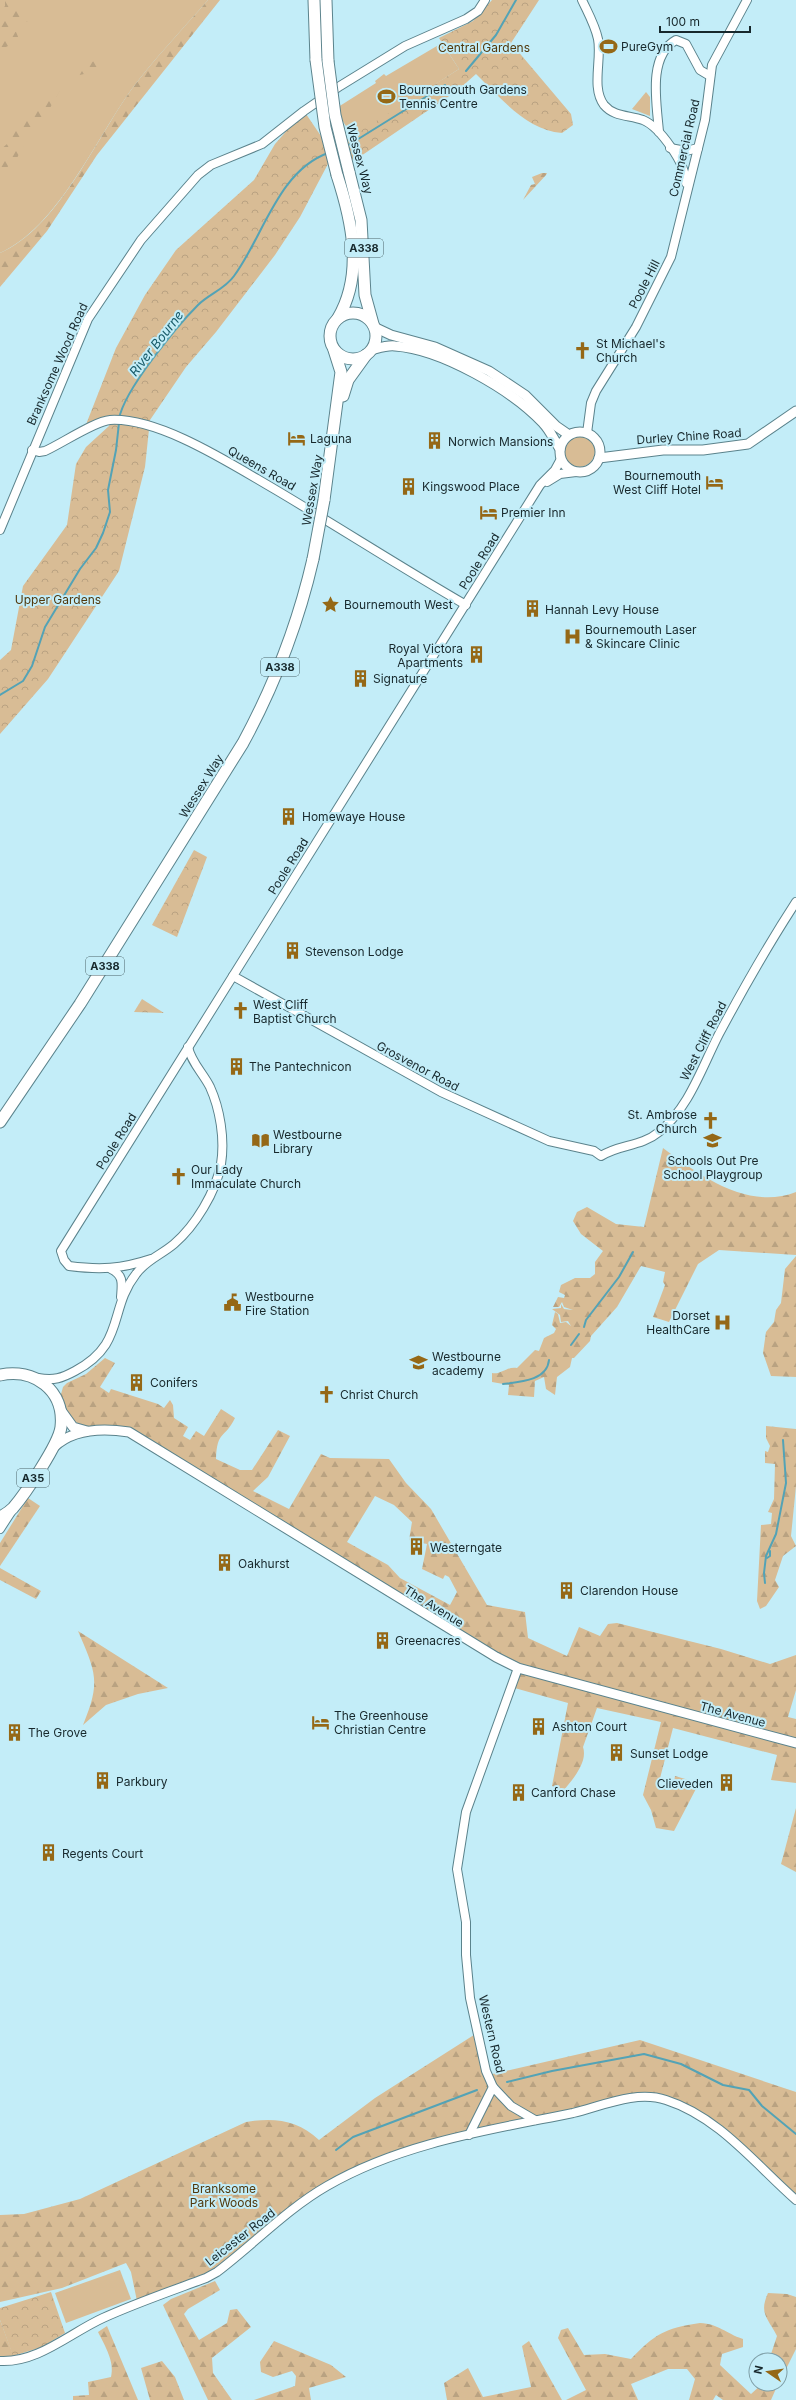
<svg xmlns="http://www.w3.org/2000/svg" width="796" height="2400" viewBox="0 0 796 2400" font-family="Inter,sans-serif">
	<defs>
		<pattern id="forest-firs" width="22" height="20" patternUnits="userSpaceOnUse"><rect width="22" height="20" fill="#d8bc95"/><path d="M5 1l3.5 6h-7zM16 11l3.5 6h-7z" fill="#b9a281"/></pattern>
		<pattern id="park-crowns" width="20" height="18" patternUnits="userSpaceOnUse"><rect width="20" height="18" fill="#d8bc95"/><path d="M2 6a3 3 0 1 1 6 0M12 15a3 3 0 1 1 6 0" fill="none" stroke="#b9a281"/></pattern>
	</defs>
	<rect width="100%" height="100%" fill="#c3edf8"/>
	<g fill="#d8bc95">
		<path d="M 0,0 L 208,0 C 182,30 154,59 131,90 C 96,139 57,228 0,253 Z"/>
		<path d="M 442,43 L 459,69 L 353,137 L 335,109 L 376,83 L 375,81 L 384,74 L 386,76 Z"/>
		<path d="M 646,92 L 650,97 L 650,116 L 632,109 Z"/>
		<circle cx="579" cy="451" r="16"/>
		<path d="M 120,2270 L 131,2299 L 66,2323 L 55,2293 Z"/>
	</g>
	<g fill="url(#forest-firs)" fill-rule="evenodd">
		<path d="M 5,0 L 14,0 L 32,16 L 27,22 L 22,18 L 17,19 L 16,25 L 5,30 L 16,32 L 19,39 L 14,46 L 8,46 L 0,50 L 0,12 L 5,6 Z"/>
		<path d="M 208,0 L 220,0 L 97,155 L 47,231 L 0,287 L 0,253 C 57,229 96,139 131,90 C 154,59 182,30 208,0 Z"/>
		<path d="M 101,59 L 94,80 L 84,74 L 75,76 L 60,90 L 40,126 L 27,139 L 17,158 L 0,174 L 0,150 L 7,144 L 7,129 L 19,126 L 30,113 L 42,108 L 70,72 L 79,65 L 75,60 L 88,63 Z"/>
		<path d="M 542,173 L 547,173 L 546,175 L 523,200 L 531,185 L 535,184 L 532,177 Z"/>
		<path d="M 663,1148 C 699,1175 748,1211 796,1192 L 796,1255 L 719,1250 L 698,1264 L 669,1322 L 653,1317 L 665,1285 L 663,1282 L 665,1272 L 641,1266 L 617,1307 L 591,1336 L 590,1341 L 574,1358 L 572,1358 L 570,1367 L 557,1377 L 555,1395 L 546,1389 L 544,1377 L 535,1381 L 534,1397 L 508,1395 L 509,1385 L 492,1382 L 492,1373 C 501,1375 507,1366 517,1368 L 535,1350 L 539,1351 L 544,1338 L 554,1333 L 556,1329 L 552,1325 L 555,1312 L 558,1314 L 560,1323 L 566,1322 L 571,1326 L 568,1321 L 561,1322 L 560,1315 L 552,1309 L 561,1308 L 561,1304 L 564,1309 L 573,1310 L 564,1307 L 562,1302 L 559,1307 L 553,1307 L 558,1297 L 564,1298 L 565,1295 L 559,1292 L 561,1285 L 575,1278 L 590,1278 L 595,1274 L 595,1262 L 603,1251 L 581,1234 L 573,1221 L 577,1212 L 587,1207 L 616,1224 L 644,1227 Z"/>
		<path d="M 796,1256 L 796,1377 L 771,1376 L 763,1353 L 766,1332 L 774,1322 L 776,1310 L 781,1303 L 785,1269 Z"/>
		<path d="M 105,1358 L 115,1363 L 100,1387 L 109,1393 L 111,1389 L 158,1404 L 164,1408 L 170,1400 L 173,1405 L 174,1418 L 188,1427 L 183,1436 L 190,1440 L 196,1431 L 204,1436 L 221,1409 L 235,1418 C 225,1439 217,1430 216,1459 L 240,1470 L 252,1470 L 278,1430 L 290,1436 L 268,1477 L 253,1491 L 289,1509 L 321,1454 L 330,1458 L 389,1459 L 406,1483 L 431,1509 L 487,1605 L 525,1612 L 528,1638 L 567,1656 L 579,1627 L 600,1636 L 608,1624 L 617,1623 L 721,1649 L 770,1664 L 796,1655 L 796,1690 L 788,1717 L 796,1719 L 796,1783 L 771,1780 L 777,1755 L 673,1728 L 658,1786 L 673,1789 L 675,1776 L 699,1783 L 674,1831 L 656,1828 L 651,1810 L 643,1795 L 661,1722 L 597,1708 L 583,1747 C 588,1762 573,1779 564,1790 L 552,1786 L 568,1703 L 511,1687 L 517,1668 L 130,1432 C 111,1431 84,1433 70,1417 C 65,1412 63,1404 60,1398 L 63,1387 L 67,1383 L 86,1374 ZM 375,1496 L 394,1505 L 412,1522 L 409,1540 L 427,1544 L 422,1569 L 443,1579 L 445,1575 L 449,1577 L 457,1592 L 450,1605 L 400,1578 L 388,1565 L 347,1542 Z"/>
		<path d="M 766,1426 L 796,1429 L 796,1486 L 791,1536 L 796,1546 L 783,1556 L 775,1580 L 779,1587 L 766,1606 L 760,1609 L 757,1601 L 761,1525 L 771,1524 L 772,1513 L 768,1512 L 774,1499 L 775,1464 L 765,1463 L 765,1451 L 768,1452 L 770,1446 L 766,1438 Z"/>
		<path d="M 28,1498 L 40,1506 L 0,1566 L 0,1543 Z"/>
		<path d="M 0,1568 L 41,1591 L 36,1599 L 0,1580 Z"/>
		<path d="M 78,1631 L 168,1688 L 138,1694 L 106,1705 L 83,1725 C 101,1682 96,1673 78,1631 Z"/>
		<path d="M 796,1808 L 796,1872 L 781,1864 Z"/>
		<path d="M 477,2033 L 488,2075 L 640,2040 L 796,2092 L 796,2200 L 716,2126 L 653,2096 L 422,2147 L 326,2187 L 217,2272 L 137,2301 L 131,2272 L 126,2263 L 62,2288 L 0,2302 L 0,2215 L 24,2214 L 80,2199 L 246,2122 C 274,2117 298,2120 319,2140 L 375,2098 Z"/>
		<path d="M 215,2281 L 220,2290 L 188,2309 L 184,2314 L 199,2340 L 227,2323 L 230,2310 L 237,2309 L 251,2327 L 212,2358 L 213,2373 L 232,2400 L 208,2400 L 163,2305 L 171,2299 Z"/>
		<path d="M 768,2293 L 787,2294 L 796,2297 L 796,2349 L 780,2381 L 780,2360 L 769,2360 L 777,2336 C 767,2317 759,2313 768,2293 Z"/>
		<path d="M 0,2320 L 15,2360 L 0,2361 Z"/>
		<path d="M 700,2323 C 719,2324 725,2333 743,2339 L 743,2347 L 722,2354 L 720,2365 L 751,2394 L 762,2384 L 778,2384 L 771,2400 L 723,2400 L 716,2395 L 713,2400 L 689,2400 L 695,2379 L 687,2369 L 668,2369 L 631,2384 L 638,2400 L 566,2400 L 586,2390 L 558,2338 L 561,2330 L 568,2328 L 584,2355 L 605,2354 L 631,2359 C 655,2334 665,2328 700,2323 Z"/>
		<path d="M 107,2326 L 138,2400 L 73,2400 L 73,2396 L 89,2395 L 88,2382 L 111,2377 C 115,2362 105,2346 98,2332 Z"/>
		<path d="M 274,2341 L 331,2365 L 346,2377 L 309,2388 L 311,2400 L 254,2400 L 295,2386 L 296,2376 L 292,2371 L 273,2377 L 261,2372 L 260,2362 Z"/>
		<path d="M 529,2341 L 562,2400 L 447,2400 L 444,2383 L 468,2368 L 483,2397 L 531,2387 L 522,2346 Z"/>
		<path d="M 162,2361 L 175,2377 L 184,2400 L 150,2400 L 141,2368 Z"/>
	</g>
	<g fill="url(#park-crowns)">
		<path d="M 492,0 L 539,0 L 511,43 L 571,114 L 573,125 L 562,133 C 526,130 501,98 476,74 L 458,90 L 358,158 L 350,160 L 346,140 L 459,69 L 439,38 L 473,21 Z"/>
		<path d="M 304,111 L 323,139 L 329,162 L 300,217 L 275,255 L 216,332 L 186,367 L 150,420 L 145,467 L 119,571 L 48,679 L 0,734 L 0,660 L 11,650 L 23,586 L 67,525 L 76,464 L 86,447 L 109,426 L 111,420 L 103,417 L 85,427 L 116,348 L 145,295 L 176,250 L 254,180 L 275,144 Z"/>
		<path d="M 194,850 L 207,857 L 177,937 L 152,925 Z"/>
		<path d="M 142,999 L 164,1013 L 134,1012 Z"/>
		<path d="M 51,2292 L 65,2333 L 42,2347 L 13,2356 L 0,2320 L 0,2308 Z"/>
	</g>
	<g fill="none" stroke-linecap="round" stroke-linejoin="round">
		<g stroke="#53a3b6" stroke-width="2">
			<path d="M 466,71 L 496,35 L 516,0"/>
			<path d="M 347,146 L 445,85"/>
			<path d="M 119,419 C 124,390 177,326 198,305 C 209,294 225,289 234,276 C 263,237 278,171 328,153"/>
			<path d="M 0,695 L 23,681 L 32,666 L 45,627 L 80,569 L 96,548 L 103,533 L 110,512 L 108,490 L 116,450 L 119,423"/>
			<path d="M 584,1327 L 586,1320 L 619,1277 L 633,1252"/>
			<path d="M 571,1345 L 579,1334"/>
			<path d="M 503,1384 C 519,1382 547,1381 549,1360"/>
			<path d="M 767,1558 L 770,1556 L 770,1551"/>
			<path d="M 765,1583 L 764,1573 L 766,1556 L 776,1534 L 786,1483 L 783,1440"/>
			<path d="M 507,2082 L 552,2071 L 644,2054 L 681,2064 L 723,2085 L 749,2090 L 762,2106 L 796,2134"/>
			<path d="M 336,2150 L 353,2137 L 477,2090"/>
		</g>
		<defs>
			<g id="tertiary">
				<path d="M 582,0 C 588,13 595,25 598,39 C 602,59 591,88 604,105 C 614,117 629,115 643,120 C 660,127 686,164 686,183"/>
				<path d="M 659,132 C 657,105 647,56 676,40 L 686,44 L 700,70 L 710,76"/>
				<path d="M 670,148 L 686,151 L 698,148"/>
				<path d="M 587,433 L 591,403 L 596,391 L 636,327 L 671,257 L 705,120 L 712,65 L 747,0"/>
				<path d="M 32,450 L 39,452 L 45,451 C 61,444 95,421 110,420 C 160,417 234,466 276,490 C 340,528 402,568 466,605"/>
				<path d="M 547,482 L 560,474 L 576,472"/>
				<path d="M 0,530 L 88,319 L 141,240 L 198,175 L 211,165 L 262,144 L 304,111 L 340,86 L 405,46 L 466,19 L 478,11 L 485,0"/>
				<path d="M 233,976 L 441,1092 L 549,1141 L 594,1151 L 601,1156 C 619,1144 641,1147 659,1132 C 689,1108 702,1067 719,1034 C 743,989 768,945 796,902"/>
				<path d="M 151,1259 C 121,1269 100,1270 69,1266 L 64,1260 L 61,1251 L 540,485 L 555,470 L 561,459"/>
				<path d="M 111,1269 C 124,1275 122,1284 121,1297"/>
				<path d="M 38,1378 C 54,1381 62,1378 75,1371 C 126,1344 108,1310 136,1274 C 146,1260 161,1255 174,1244 C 195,1226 216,1192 221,1164 C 225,1139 220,1109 210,1087 C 203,1073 191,1062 188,1047"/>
				<path d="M 0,1529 L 11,1512"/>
				<path d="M 518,1668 L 466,1812 L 457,1869 L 466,1922 L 466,1955 L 470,1998 L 486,2071 L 493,2087 L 511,2106 L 535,2120"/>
				<path d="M 469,2135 L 493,2087"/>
				<path d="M 0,2361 C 38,2363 70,2333 103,2318 C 136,2303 171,2291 206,2278 L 217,2272 C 254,2244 287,2209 327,2186 C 401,2143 489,2130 573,2113 C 602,2106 636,2090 666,2100 C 719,2117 755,2164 796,2200"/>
			</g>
			<g id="secondary">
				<path d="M 374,327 L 391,335 L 435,347 L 489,371 L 525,395 L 556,426 L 569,435"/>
				<path d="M 371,350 C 379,348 387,345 395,346 C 441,349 512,390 543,423 C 550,430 554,440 560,449"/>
				<circle cx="580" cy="452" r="20"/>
				<path d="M 599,458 L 663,450 L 703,450 L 748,444 L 796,411"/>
				<path d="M 60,1409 L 73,1427 L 87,1431"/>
				<path d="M 54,1447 C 74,1428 103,1428 129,1432 L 496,1657 L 518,1668 L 796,1743"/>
			</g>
			<g id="trunk">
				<path d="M 314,0 L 316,60"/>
				<path d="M 326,0 L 328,61"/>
				<path d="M 349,172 L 361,220 L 365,295 L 373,324"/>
				<path d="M 337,175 C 352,221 364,274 338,318"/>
				<circle cx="353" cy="336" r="23"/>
				<path d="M 343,396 L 348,380 L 366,355"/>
				<path d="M 324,500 L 341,372 L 334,350"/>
				<path d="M 0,1122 L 80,1004 L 243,743 C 275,684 298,624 313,559"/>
				<path d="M 0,1375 C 34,1368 65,1390 61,1427 C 59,1444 25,1494 13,1508 C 9,1512 4,1515 0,1517"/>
			</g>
		</defs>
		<use href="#tertiary" stroke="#5b838c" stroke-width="10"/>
		<use href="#secondary" stroke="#5b838c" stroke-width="11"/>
		<use href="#trunk" stroke="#5b838c" stroke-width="13"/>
		<use href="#tertiary" stroke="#fff" stroke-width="8"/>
		<use href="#secondary" stroke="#fff" stroke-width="9"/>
		<use href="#trunk" stroke="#fff" stroke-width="11"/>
		<defs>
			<g id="trunk-bridge">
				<path d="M 316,60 L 325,127 L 337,175"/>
				<path d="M 328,61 L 335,115 L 349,172"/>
				<path d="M 313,559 L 324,500"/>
			</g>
		</defs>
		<use href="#trunk-bridge" stroke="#5b838c" stroke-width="13" stroke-linecap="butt"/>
		<use href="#trunk-bridge" stroke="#fff" stroke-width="11"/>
	</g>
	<defs>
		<symbol id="stadium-bare" viewBox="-9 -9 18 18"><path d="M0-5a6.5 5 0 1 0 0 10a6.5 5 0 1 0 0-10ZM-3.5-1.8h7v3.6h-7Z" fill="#956816" stroke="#c3edf8" stroke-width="2.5" paint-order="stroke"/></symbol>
		<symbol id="church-bare" viewBox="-9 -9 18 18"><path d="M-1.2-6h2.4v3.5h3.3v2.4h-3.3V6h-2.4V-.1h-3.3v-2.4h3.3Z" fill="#956816" stroke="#c3edf8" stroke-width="2.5" paint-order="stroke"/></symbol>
		<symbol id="hotel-bare" viewBox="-9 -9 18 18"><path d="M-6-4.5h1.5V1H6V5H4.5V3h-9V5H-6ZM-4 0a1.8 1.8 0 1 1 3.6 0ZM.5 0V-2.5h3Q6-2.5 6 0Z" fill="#956816" stroke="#c3edf8" stroke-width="2.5" paint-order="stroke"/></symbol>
		<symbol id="building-bare" viewBox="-9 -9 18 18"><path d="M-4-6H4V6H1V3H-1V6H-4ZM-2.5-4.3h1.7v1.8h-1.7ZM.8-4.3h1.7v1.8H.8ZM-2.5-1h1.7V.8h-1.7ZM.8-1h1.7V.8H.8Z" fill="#956816" stroke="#c3edf8" stroke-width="2.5" paint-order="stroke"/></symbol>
		<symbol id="sight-bare" viewBox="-9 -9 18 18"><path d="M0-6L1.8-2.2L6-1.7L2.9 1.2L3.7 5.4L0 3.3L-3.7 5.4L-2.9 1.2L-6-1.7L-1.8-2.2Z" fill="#956816" stroke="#c3edf8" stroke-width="2.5" paint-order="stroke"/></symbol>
		<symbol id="hospital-bare" viewBox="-9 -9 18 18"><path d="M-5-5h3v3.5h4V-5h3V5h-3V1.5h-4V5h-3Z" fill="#956816" stroke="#c3edf8" stroke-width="2.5" paint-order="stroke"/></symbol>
		<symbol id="library-bare" viewBox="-9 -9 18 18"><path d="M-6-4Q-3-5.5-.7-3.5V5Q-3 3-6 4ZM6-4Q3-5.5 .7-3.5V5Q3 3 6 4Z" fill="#956816" stroke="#c3edf8" stroke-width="2.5" paint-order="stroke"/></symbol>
		<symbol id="school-bare" viewBox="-9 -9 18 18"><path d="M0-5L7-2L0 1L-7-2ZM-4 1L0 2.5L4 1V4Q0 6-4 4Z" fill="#956816" stroke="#c3edf8" stroke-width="2.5" paint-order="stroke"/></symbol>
		<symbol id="civic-bare" viewBox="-9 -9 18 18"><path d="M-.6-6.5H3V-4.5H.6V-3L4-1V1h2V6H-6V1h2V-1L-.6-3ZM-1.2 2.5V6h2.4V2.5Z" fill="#956816" stroke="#c3edf8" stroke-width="2.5" paint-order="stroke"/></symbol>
	</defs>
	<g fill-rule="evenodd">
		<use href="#stadium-bare" x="596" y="34" width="25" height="25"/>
		<use href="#stadium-bare" x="374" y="84" width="25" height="25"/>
		<use href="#church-bare" x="570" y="338" width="25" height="25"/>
		<use href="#hotel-bare" x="284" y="426" width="25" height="25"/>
		<use href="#building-bare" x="422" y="428" width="25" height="25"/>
		<use href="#hotel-bare" x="702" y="470" width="25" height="25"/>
		<use href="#building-bare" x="396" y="474" width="25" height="25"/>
		<use href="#hotel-bare" x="476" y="500" width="25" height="25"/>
		<use href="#sight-bare" x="318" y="592" width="25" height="25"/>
		<use href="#building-bare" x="520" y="596" width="25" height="25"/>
		<use href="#hospital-bare" x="560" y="624" width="25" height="25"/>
		<use href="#building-bare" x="464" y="642" width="25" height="25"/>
		<use href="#building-bare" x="348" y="666" width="25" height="25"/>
		<use href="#building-bare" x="276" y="804" width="25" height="25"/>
		<use href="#building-bare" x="280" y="938" width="25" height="25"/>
		<use href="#church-bare" x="228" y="998" width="25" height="25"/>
		<use href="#building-bare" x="224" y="1054" width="25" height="25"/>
		<use href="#church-bare" x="698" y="1108" width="25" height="25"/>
		<use href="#library-bare" x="248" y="1128" width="25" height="25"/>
		<use href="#school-bare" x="700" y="1128" width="25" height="25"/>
		<use href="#church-bare" x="166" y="1164" width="25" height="25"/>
		<use href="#civic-bare" x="220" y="1290" width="25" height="25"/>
		<use href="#hospital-bare" x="710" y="1310" width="25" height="25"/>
		<use href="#school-bare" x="406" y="1350" width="25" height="25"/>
		<use href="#building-bare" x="124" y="1370" width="25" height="25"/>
		<use href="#church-bare" x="314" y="1382" width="25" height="25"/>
		<use href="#building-bare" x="404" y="1534" width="25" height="25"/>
		<use href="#building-bare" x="212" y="1550" width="25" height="25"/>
		<use href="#building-bare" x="554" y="1578" width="25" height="25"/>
		<use href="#building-bare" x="370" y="1628" width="25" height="25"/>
		<use href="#hotel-bare" x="308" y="1710" width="25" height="25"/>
		<use href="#building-bare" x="526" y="1714" width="25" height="25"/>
		<use href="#building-bare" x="2" y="1720" width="25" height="25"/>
		<use href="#building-bare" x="604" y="1740" width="25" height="25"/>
		<use href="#building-bare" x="90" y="1768" width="25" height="25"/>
		<use href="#building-bare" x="714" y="1770" width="25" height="25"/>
		<use href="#building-bare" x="506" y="1780" width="25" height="25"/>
		<use href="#building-bare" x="36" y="1840" width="25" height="25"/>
	</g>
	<g text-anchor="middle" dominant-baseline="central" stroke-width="4" stroke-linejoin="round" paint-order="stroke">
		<g fill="#c3edf8" stroke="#4b6369" stroke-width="1">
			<rect x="345" y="239" width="38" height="18" rx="3"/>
			<rect x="261" y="658" width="38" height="18" rx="3"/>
			<rect x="86" y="957" width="38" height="18" rx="3"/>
			<rect x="17" y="1469" width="32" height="18" rx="3"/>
		</g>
		<g font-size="11" font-weight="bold" fill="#17282c">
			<text x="364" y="248">A338</text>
			<text x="280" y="667">A338</text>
			<text x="105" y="966">A338</text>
			<text x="33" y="1478">A35</text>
		</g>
		<g font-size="12" fill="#17282c" stroke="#c3edf8" text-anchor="start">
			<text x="621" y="46">PureGym</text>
			<text x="399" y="89">Bournemouth Gardens<tspan x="399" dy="14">Tennis Centre</tspan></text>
			<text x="596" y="343">St Michael's<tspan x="596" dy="14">Church</tspan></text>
			<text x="310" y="438">Laguna</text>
			<text x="448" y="441">Norwich Mansions</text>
			<text x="701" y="475" text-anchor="end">Bournemouth<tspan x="701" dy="14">West Cliff Hotel</tspan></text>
			<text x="422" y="486">Kingswood Place</text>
			<text x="501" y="512">Premier Inn</text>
			<text x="344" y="604">Bournemouth West</text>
			<text x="545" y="609">Hannah Levy House</text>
			<text x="585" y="629">Bournemouth Laser<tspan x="585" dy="14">&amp; Skincare Clinic</tspan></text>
			<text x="463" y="648" text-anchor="end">Royal Victora<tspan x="463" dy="14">Apartments</tspan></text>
			<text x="373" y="678">Signature</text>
			<text x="302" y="816">Homewaye House</text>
			<text x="305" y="951">Stevenson Lodge</text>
			<text x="253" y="1004">West Cliff<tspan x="253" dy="14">Baptist Church</tspan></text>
			<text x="249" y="1066">The Pantechnicon</text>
			<text x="697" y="1114" text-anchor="end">St. Ambrose<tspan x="697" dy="14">Church</tspan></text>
			<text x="273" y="1134">Westbourne<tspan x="273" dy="14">Library</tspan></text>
			<text x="713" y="1160" text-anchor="middle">Schools Out Pre<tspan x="713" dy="14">School Playgroup</tspan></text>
			<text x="191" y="1169">Our Lady<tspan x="191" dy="14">Immaculate Church</tspan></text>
			<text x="245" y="1296">Westbourne<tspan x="245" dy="14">Fire Station</tspan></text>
			<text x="710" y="1315" text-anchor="end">Dorset<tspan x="710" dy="14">HealthCare</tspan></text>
			<text x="432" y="1356">Westbourne<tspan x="432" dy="14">academy</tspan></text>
			<text x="150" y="1382">Conifers</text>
			<text x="340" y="1394">Christ Church</text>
			<text x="430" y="1547">Westerngate</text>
			<text x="238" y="1563">Oakhurst</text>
			<text x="580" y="1590">Clarendon House</text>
			<text x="395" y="1640">Greenacres</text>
			<text x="334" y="1715">The Greenhouse<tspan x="334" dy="14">Christian Centre</tspan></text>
			<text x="552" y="1726">Ashton Court</text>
			<text x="28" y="1732">The Grove</text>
			<text x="630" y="1753">Sunset Lodge</text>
			<text x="116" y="1781">Parkbury</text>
			<text x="713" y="1783" text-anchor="end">Clieveden</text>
			<text x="531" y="1792">Canford Chase</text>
			<text x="62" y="1853">Regents Court</text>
		</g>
		<g font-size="12" fill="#51380c" stroke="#c3edf8">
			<text x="484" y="47">Central Gardens</text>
			<text x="58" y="599">Upper Gardens</text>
			<text x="224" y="2188">Branksome<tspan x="224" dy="14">Park Woods</tspan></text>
		</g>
		<g font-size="12" fill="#17282c" stroke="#c3edf8">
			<text transform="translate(684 148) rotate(-77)">Commercial Road</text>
			<text transform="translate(360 159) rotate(75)">Wessex Way</text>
			<text transform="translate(644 284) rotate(-63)">Poole Hill</text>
			<text transform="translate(57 364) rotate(-66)">Branksome Wood Road</text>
			<text transform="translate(689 436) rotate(-4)">Durley Chine Road</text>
			<text transform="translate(262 468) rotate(30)">Queens Road</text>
			<text transform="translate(312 490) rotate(-80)">Wessex Way</text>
			<text transform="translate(479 561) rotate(-58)">Poole Road</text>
			<text transform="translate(201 786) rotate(-58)">Wessex Way</text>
			<text transform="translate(288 866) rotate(-58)">Poole Road</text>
			<text transform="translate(703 1041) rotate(-63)">West Cliff Road</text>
			<text transform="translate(418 1066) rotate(28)">Grosvenor Road</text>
			<text transform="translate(116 1141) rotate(-58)">Poole Road</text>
			<text transform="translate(434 1606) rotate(32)">The Avenue</text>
			<text transform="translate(733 1714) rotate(15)">The Avenue</text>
			<text transform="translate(492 2034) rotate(77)">Western Road</text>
			<text transform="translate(240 2237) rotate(-38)">Leicester Road</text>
		</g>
		<g font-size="13" font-style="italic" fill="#175a68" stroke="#c3edf8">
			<text transform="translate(156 343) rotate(-52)">River Bourne</text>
		</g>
	</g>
	<g transform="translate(768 2372) rotate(283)"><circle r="19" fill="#c3edf8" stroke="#7e9ea6"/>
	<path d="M0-3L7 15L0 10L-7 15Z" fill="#956816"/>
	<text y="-6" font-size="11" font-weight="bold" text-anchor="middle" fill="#17282c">N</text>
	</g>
	<path d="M660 26v6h90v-6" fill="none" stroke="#17282c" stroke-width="2"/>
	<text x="666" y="26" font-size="12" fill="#17282c" stroke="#c3edf8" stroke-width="3" paint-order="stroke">100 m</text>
</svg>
